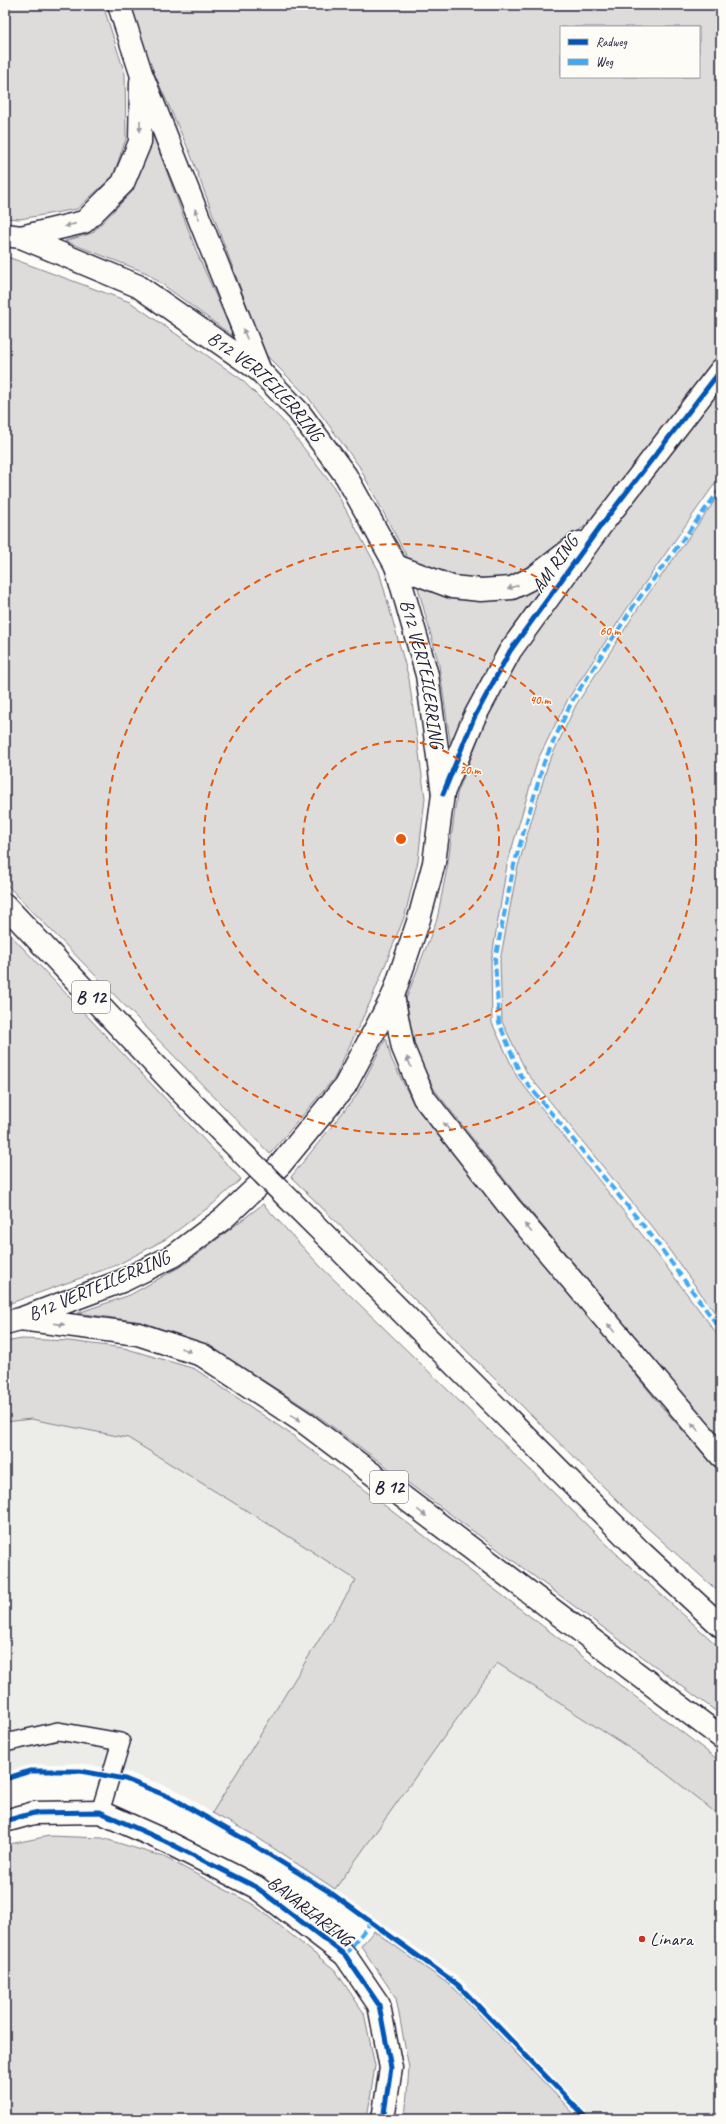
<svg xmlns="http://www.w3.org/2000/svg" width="726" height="2124" viewBox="0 0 726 2124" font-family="Caveat,sans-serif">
	<rect width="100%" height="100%" fill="#fdfcf7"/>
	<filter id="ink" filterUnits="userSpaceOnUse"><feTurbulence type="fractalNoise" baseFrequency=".025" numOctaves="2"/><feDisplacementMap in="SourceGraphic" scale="8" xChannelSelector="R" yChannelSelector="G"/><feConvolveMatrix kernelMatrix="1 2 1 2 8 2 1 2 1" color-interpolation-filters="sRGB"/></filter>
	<g filter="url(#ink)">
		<g fill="#ecece9">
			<path d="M 31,1419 L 128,1438 L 301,1544 L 356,1580 L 212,1813 L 177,1790 L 127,1772 L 80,1763 L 29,1765 L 5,1772 L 5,1422 Z"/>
			<path d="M 497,1663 L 654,1764 L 721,1817 L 721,2119 L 593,2119 L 462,1980 L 335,1889 Z"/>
		</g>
		<g fill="#dddcdb" stroke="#807f8b" fill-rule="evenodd">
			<path d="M 5,5 L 103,5 L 125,74 L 126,139 L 113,176 L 77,209 L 20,219 L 5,218 Z"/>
			<path d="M 131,5 L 721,5 L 721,356 L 596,517 L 552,552 L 508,579 L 455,577 L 408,559 L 359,466 L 308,397 L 265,354 L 190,153 L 151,66 ZM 561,27 L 699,27 L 699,77 L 561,77 Z"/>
			<path d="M 152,132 L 197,253 L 234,337 L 147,273 L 65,241 L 92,233 L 132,192 Z"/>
			<path d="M 5,256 L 130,302 L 241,379 L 282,420 L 333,486 L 379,571 L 409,679 L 425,798 L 418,861 L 405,915 L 372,998 L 335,1077 L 270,1154 L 5,883 Z"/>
			<path d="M 721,386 L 721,475 L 630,604 L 568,699 L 538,759 L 507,865 L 491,962 L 492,1023 L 517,1077 L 647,1241 L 721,1339 L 721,1439 L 519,1198 L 434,1089 L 413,1045 L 406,999 L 437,919 L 448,863 L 457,794 L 485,722 L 519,657 L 609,528 Z"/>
			<path d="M 721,492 L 721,1321 L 656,1232 L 527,1073 L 502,1022 L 500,961 L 517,870 L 548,764 L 576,705 L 639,607 Z"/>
			<path d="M 558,572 L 498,648 L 466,711 L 451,748 L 439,665 L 417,584 L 451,597 L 513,599 Z"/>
			<path d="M 5,929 L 241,1179 L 213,1204 L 166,1239 L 117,1265 L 5,1305 Z"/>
			<path d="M 386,1038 L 391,1058 L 414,1105 L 662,1407 L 721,1474 L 721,1594 L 622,1505 L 291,1177 L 356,1096 Z"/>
			<path d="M 263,1204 L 320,1266 L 623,1560 L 721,1649 L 721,1715 L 314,1413 L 208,1345 L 142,1322 L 78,1313 L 130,1295 L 185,1264 Z"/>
			<path d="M 22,1339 L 69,1341 L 124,1348 L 195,1369 L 292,1435 L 721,1762 L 721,1817 L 654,1764 L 497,1663 L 335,1889 L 252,1834 L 212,1813 L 356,1580 L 301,1544 L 128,1438 L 31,1419 L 5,1422 L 5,1342 Z"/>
			<path d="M 49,1836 L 102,1838 L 164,1857 L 254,1905 L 335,1970 L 364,2013 L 375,2066 L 367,2119 L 5,2119 L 5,1845 Z"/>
			<path d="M 374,1931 L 454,1988 L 579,2119 L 405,2119 L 409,2068 L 396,1998 L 361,1946 Z"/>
		</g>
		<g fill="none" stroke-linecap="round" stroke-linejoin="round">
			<defs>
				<path id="lane" d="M 5,1743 L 58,1731 L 121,1742 L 100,1812"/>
				<path id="street" d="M 5,1821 L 34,1813 L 100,1812 L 165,1841 L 256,1887 L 345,1955 L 379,2005 L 391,2068 L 383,2119"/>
				<g id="secondary">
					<path d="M 119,5 L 141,73 L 260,371"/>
					<path id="s1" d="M 5,235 L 21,237 L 138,286 L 260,371 L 299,412 L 346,476 L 396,566 L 427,675 L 443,794 L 434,863 L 419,919 L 393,996 L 345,1086 L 280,1165 L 224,1218 L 175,1255 L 122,1281 L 20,1319 L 5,1323"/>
					<path d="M 21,237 L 84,222 L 123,183 L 140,142 L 141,82"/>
					<path d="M 396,566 L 452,587 L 481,590 L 512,588 L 536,576 L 579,543"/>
					<path d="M 443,793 L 474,718 L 510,651 L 602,524 L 721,370"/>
				</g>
				<g id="primary">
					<path d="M 393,996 L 403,1048 L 424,1098 L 509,1206 L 721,1456"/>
					<path d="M 20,1319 L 138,1334 L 202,1355 L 305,1423 L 721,1737"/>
				</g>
				<g id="highway">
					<path d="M 5,905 L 178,1089"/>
					<path d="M 332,1242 L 640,1551 L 721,1626"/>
				</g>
			</defs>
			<use href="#lane" stroke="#22223b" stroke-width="20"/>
			<use href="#street" stroke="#22223b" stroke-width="25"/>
			<use href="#secondary" stroke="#22223b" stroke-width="25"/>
			<use href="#primary" stroke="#22223b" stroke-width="25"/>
			<use href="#highway" stroke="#22223b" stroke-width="25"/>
			<use href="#lane" stroke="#fdfcf7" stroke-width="17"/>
			<use href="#street" stroke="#fdfcf7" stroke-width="22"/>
			<use href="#secondary" stroke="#fdfcf7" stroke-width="22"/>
			<use href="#primary" stroke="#fdfcf7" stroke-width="22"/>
			<use href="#highway" stroke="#fdfcf7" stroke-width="22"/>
			<defs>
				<path id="highway-bridge" d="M 178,1089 L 332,1242"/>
			</defs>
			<use href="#highway-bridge" stroke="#22223b" stroke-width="25" stroke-linecap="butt"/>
			<use href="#highway-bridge" stroke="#fdfcf7" stroke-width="22"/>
			<g stroke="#3fa9f5" stroke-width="4" stroke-dasharray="8 4" stroke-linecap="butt">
				<path d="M 721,488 L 635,604 L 572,701 L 544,762 L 514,865 L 495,960 L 499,1023 L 521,1076 L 651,1235 L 721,1330"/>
				<path d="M 345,1955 L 371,1922"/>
			</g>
			<defs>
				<g id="cycleway">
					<path d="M 443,794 L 474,718 L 510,651 L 602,524 L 721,370"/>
					<path d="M 5,1779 L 30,1771 L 80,1771 L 125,1779 L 172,1798 L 249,1842 L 331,1893 L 458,1985 L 587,2119"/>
					<path d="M 5,1821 L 34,1813 L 100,1812 L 165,1841 L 256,1887 L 345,1955 L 379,2005 L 391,2068 L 383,2119"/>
				</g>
			</defs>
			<use href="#cycleway" stroke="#fdfcf7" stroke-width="8"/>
			<use href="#cycleway" stroke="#0057b8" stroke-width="5"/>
		</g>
		<defs><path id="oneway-solid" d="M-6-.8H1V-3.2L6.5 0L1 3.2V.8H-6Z"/></defs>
		<g fill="#9a9aa2">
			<use href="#oneway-solid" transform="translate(140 126) rotate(91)"/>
			<use href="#oneway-solid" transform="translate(197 214) rotate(-112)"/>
			<use href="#oneway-solid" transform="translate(70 225) rotate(167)"/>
			<use href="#oneway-solid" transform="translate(245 334) rotate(-112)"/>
			<use href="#oneway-solid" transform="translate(513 587) rotate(162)"/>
			<use href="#oneway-solid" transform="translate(409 1062) rotate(-113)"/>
			<use href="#oneway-solid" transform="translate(447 1127) rotate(-128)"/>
			<use href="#oneway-solid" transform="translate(528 1228) rotate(-130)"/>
			<use href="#oneway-solid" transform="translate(59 1324) rotate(7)"/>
			<use href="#oneway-solid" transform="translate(611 1328) rotate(-130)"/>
			<use href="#oneway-solid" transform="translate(186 1350) rotate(19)"/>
			<use href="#oneway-solid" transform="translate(296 1418) rotate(33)"/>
			<use href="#oneway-solid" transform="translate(695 1427) rotate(-131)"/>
			<use href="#oneway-solid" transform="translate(422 1513) rotate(37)"/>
		</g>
	</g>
	<g fill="none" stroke="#e8590c" stroke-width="2" stroke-dasharray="7 5">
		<circle cx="401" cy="839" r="98"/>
		<circle cx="401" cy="839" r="197"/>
		<circle cx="401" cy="839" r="295"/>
	</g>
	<circle fill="#c8321e" stroke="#fdfcf7" stroke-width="1.5" cx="642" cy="1939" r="4"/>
	<g text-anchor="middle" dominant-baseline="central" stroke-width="3" stroke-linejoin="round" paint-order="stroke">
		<g fill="#fdfcf7" stroke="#646373" stroke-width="1">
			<rect x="72" y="981" width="38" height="32" rx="3"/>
			<rect x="370" y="1471" width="38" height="32" rx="3"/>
		</g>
		<g font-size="18" font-weight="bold" fill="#22223b">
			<text x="91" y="997">B 12</text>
			<text x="389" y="1487">B 12</text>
		</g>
		<g font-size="19" fill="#22223b" stroke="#fdfcf7">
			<text stroke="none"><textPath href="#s1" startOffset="306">B12 VERTEILERRING</textPath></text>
			<text transform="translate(555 564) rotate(-54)">AM RING</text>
			<text stroke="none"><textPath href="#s1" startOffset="642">B12 VERTEILERRING</textPath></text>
			<text transform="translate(99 1286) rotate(-23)">B12 VERTEILERRING</text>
			<text transform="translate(310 1911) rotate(38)">BAVARIARING</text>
		</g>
		<g font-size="19" fill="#22223b" stroke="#fdfcf7" text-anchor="start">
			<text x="650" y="1939">Linara</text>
		</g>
	</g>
	<circle cx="401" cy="839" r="6" fill="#e8590c" stroke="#fdfcf7" stroke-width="2"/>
	<g font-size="12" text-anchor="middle" font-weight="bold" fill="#e8590c" stroke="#fdfcf7" stroke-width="3" stroke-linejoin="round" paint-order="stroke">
		<text x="610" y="635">60 m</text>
		<text x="540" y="704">40 m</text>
		<text x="470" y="774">20 m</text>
	</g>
	<rect width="726" height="2124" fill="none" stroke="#fdfcf7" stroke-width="20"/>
	<rect x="10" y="10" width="706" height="2104" fill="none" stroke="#22223b" stroke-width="1.5" filter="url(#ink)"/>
	<rect x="560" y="26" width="140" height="52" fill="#fdfcf7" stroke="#a5a5ac"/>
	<rect x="568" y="39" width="20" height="6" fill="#0057b8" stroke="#a5a5ac"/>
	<text x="596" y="46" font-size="12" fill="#22223b">Radweg</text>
	<rect x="568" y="59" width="20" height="6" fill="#3fa9f5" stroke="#a5a5ac"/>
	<text x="596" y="66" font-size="12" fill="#22223b">Weg</text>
</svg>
